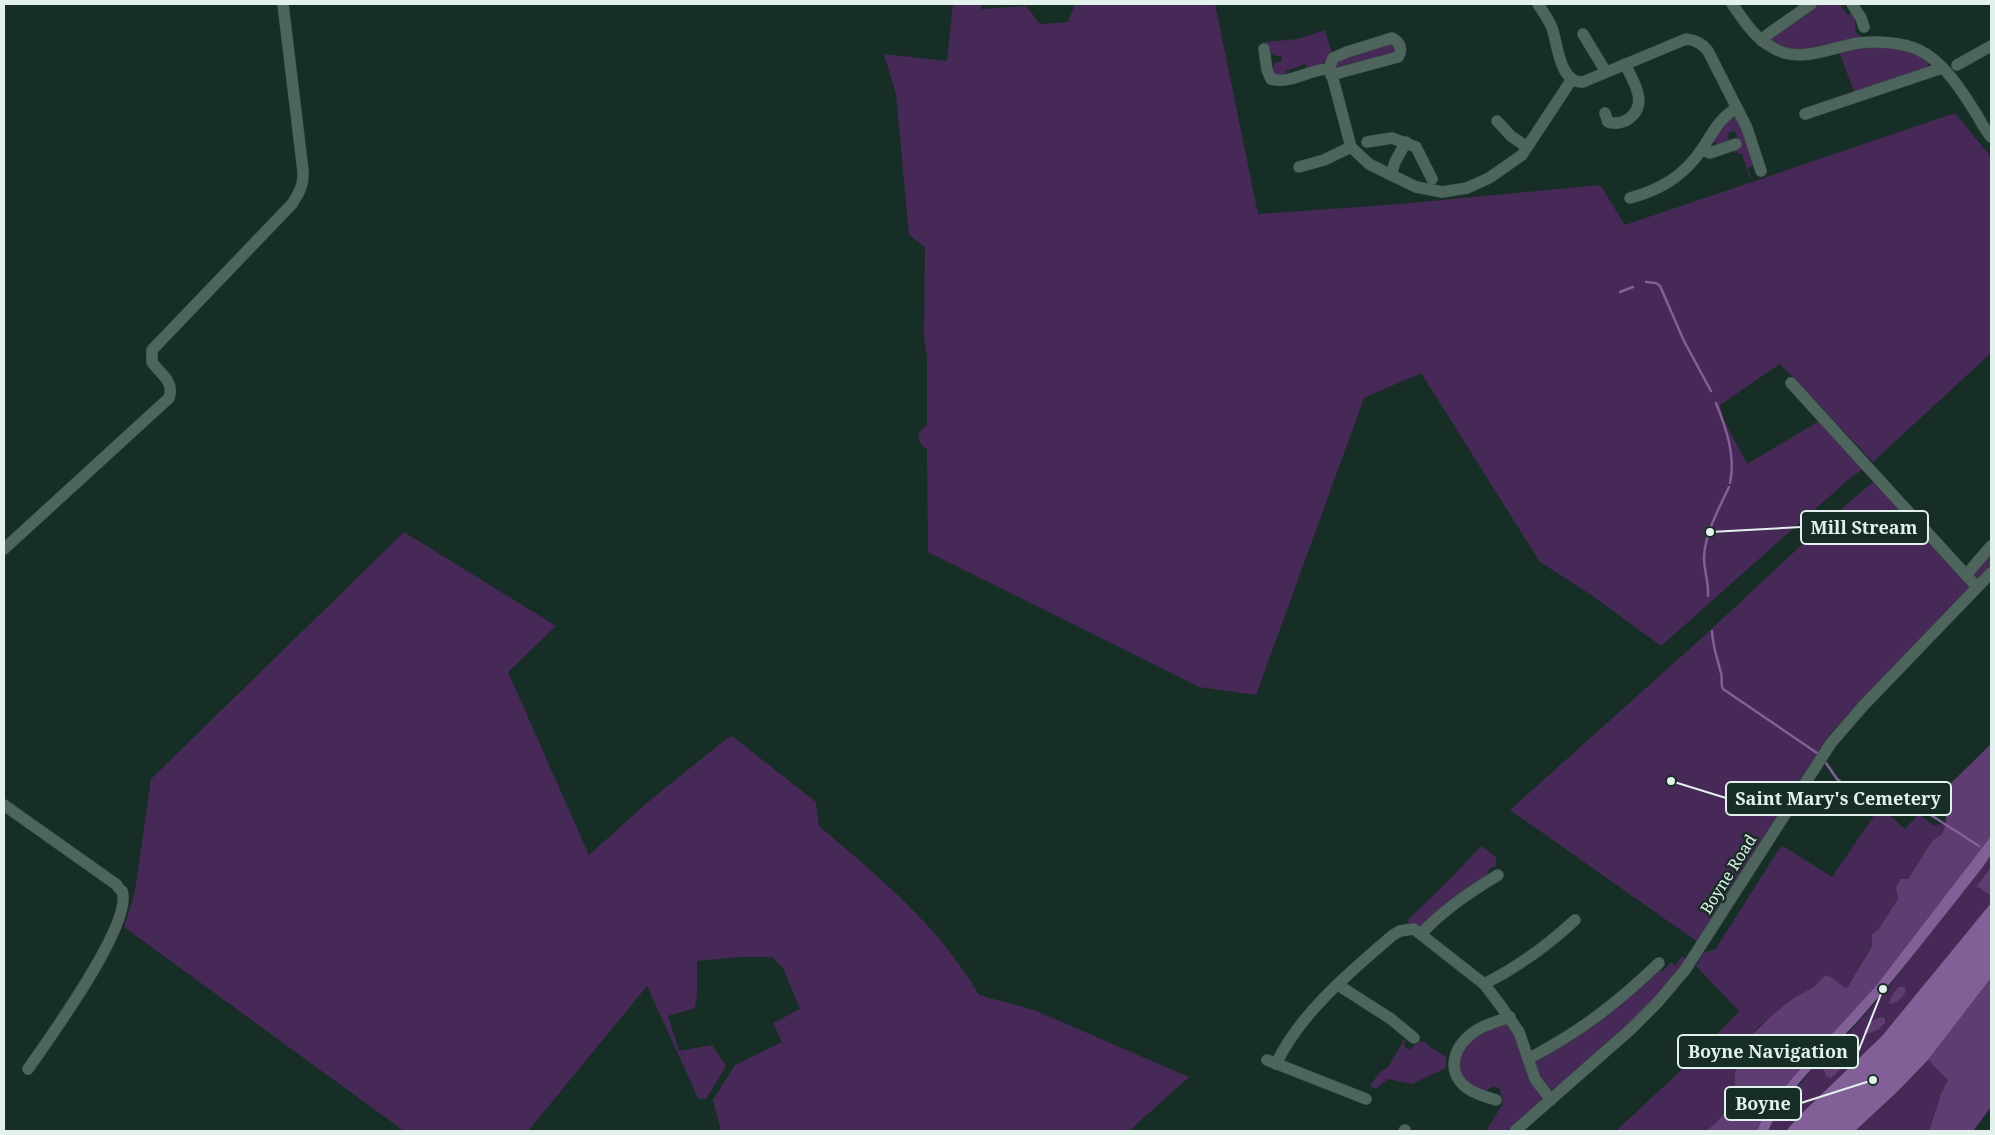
<svg xmlns="http://www.w3.org/2000/svg" width="1995" height="1135" viewBox="0 0 1995 1135" font-family="'Noto Serif',serif">
	<rect width="100%" height="100%" fill="#172e26"/>
	<g fill="#462956">
		<path d="M 953,4 L 981,4 L 981,9 L 1026,6 L 1040,24 L 1068,22 L 1075,4 L 1215,4 L 1258,214 L 1400,204 L 1600,185 L 1625,225 L 1955,113 L 1991,157 L 1991,353 L 1873,462 L 1780,364 L 1720,405 L 1724,420 L 1747,464 L 1821,420 L 1863,469 L 1849,479 L 1661,646 L 1590,594 L 1540,562 L 1421,373 L 1364,398 L 1256,695 L 1199,687 L 928,552 L 927,449 C 916,443 916,432 927,425 L 927,358 L 924,337 L 925,247 L 909,235 L 896,94 L 884,54 L 947,61 Z"/>
		<path d="M 1819,4 L 1844,4 L 1841,6 L 1848,15 L 1853,12 C 1857,19 1853,26 1857,34 L 1861,36 L 1860,40 L 1791,51 L 1771,41 L 1772,37 Z"/>
		<path d="M 1325,30 L 1332,54 L 1327,62 L 1307,69 L 1305,64 L 1286,71 L 1288,78 L 1278,79 L 1271,71 L 1275,63 L 1282,61 L 1281,56 C 1269,56 1267,53 1265,42 L 1298,39 Z"/>
		<path d="M 1393,43 L 1398,52 L 1336,68 L 1336,62 L 1340,59 Z"/>
		<path d="M 1859,47 C 1877,47 1918,44 1928,64 L 1926,70 L 1855,94 L 1839,52 Z"/>
		<path d="M 1731,117 L 1736,118 L 1740,122 L 1754,161 L 1752,166 L 1748,168 L 1751,178 L 1750,179 L 1742,154 L 1739,154 L 1738,152 L 1734,153 L 1733,149 L 1740,147 L 1735,131 L 1728,133 L 1729,140 L 1727,142 L 1718,145 L 1714,142 L 1713,138 Z"/>
		<path d="M 1874,481 L 1970,588 L 1903,656 L 1828,736 L 1699,943 L 1510,810 L 1704,636 L 1825,523 Z"/>
		<path d="M 404,532 L 556,626 L 508,672 L 589,855 L 648,802 L 725,740 L 732,736 L 816,802 L 819,826 C 878,876 940,927 979,995 L 1034,1010 L 1189,1077 L 1129,1131 L 721,1131 L 713,1100 L 735,1065 L 782,1042 L 773,1023 L 800,1009 L 783,968 L 772,957 L 740,957 L 697,961 L 697,994 L 695,1008 L 668,1016 L 679,1051 L 712,1045 L 726,1066 L 706,1099 L 698,1098 L 647,986 L 528,1131 L 404,1131 L 124,927 L 135,891 L 151,779 Z"/>
		<path d="M 1991,553 L 1991,566 L 1978,578 L 1973,578 L 1973,571 Z"/>
		<path d="M 1880,807 L 1905,829 L 1919,814 L 1933,825 L 1946,824 L 1942,834 L 1932,841 L 1908,879 L 1896,888 L 1898,899 L 1878,930 L 1872,934 L 1872,945 L 1847,988 C 1840,985 1831,976 1825,975 L 1814,987 L 1795,997 L 1758,1027 L 1735,1073 L 1734,1099 L 1718,1121 L 1706,1131 L 1616,1131 L 1693,1059 L 1739,1011 L 1696,966 L 1704,952 L 1715,950 L 1779,849 L 1783,846 L 1832,877 Z"/>
		<path d="M 1481,846 L 1496,857 L 1496,866 L 1489,869 L 1487,876 L 1421,931 L 1406,927 L 1409,919 L 1453,876 Z"/>
		<path d="M 1991,855 L 1991,867 L 1978,886 L 1991,896 L 1991,903 L 1882,1036 L 1798,1117 L 1786,1131 L 1768,1131 L 1777,1113 L 1819,1060 L 1844,1038 L 1882,995 Z"/>
		<path d="M 1682,956 L 1687,960 L 1655,1001 L 1556,1090 L 1546,1088 L 1534,1064 L 1536,1061 L 1657,969 L 1663,971 L 1671,962 L 1675,966 Z"/>
		<path d="M 1505,1023 L 1510,1025 L 1542,1097 L 1541,1103 L 1506,1131 L 1486,1131 L 1502,1105 L 1503,1098 L 1501,1096 L 1500,1089 L 1493,1086 L 1484,1092 C 1463,1080 1462,1079 1458,1056 L 1478,1032 Z"/>
		<path d="M 1406,1037 L 1404,1046 L 1409,1050 L 1420,1041 L 1425,1042 L 1429,1046 L 1446,1057 L 1446,1068 L 1412,1084 L 1388,1079 L 1376,1089 L 1370,1086 L 1379,1073 L 1388,1067 Z"/>
		<path d="M 1928,1060 L 1948,1080 L 1941,1094 L 1929,1131 L 1855,1131 L 1896,1093 Z"/>
	</g>
	<g fill="#5f3d73">
		<path d="M 1991,744 L 1991,836 L 1875,987 L 1766,1110 L 1757,1131 L 1706,1131 L 1718,1121 L 1734,1099 L 1735,1073 L 1740,1052 L 1747,1040 L 1770,1017 L 1795,997 L 1814,987 L 1825,975 C 1833,976 1839,985 1847,988 L 1872,946 L 1872,934 L 1878,930 L 1898,899 L 1896,888 L 1900,879 L 1908,879 L 1932,841 L 1942,834 L 1946,824 L 1945,789 Z"/>
		<path d="M 1991,867 L 1991,896 L 1977,886 Z"/>
		<path d="M 1991,978 L 1991,1107 L 1973,1131 L 1929,1131 L 1941,1094 L 1948,1080 L 1928,1060 Z"/>
		<path d="M 1899,987 L 1904,987 L 1906,991 C 1903,998 1897,1003 1889,1004 L 1892,995 Z"/>
		<path d="M 1881,1017 L 1885,1018 L 1885,1023 L 1878,1030 L 1866,1034 L 1864,1031 C 1868,1023 1873,1020 1881,1017 Z"/>
		<path d="M 1850,1045 L 1857,1049 L 1856,1056 L 1831,1078 L 1826,1076 L 1824,1070 Z"/>
	</g>
	<g fill="#825f97">
		<path d="M 1991,836 L 1991,855 L 1982,868 C 1943,917 1905,967 1864,1014 C 1831,1052 1789,1084 1768,1131 L 1757,1131 L 1766,1110 L 1796,1074 L 1875,987 Z"/>
		<path d="M 1991,903 L 1991,978 L 1928,1060 L 1896,1093 L 1855,1131 L 1786,1131 L 1798,1117 L 1882,1036 Z"/>
	</g>
	<g fill="none" stroke-linecap="round" stroke-linejoin="round">
		<g stroke="#825f97" stroke-width="2.5">
			<path d="M 1646,282 L 1656,283 L 1660,286 L 1684,341 L 1711,391"/>
			<path d="M 1620,292 L 1633,287"/>
			<path d="M 1716,403 C 1726,428 1736,456 1730,483"/>
			<path d="M 1708,596 C 1709,583 1704,571 1704,557 C 1705,534 1719,508 1729,487"/>
			<path d="M 1712,631 C 1713,648 1717,657 1721,673 C 1723,679 1720,683 1723,689 L 1817,753"/>
			<path d="M 1826,763 L 1837,779 L 1850,789 L 1871,799 L 1898,807 L 1923,810 L 1979,846"/>
		</g>
		<defs>
			<g id="minor">
				<path d="M 1538,4 C 1543,12 1549,20 1552,28 C 1558,44 1559,83 1583,82 L 1686,39 C 1695,40 1702,43 1708,51 L 1747,128 L 1761,171"/>
				<path d="M 1732,4 C 1743,19 1753,36 1770,46 C 1797,65 1829,48 1858,43 C 1877,41 1902,42 1919,50 C 1944,62 1962,91 1977,115 C 1981,122 1985,130 1991,137"/>
				<path d="M 1852,4 L 1861,18 L 1864,27"/>
				<path d="M 1583,34 L 1606,72"/>
				<path d="M 1762,41 L 1767,35 L 1811,4"/>
				<path d="M 1264,49 L 1267,70 L 1271,79 C 1290,85 1309,69 1329,69 L 1333,79 L 1351,147 L 1369,164 L 1416,187 L 1442,192 L 1467,188 L 1489,178 L 1522,155 L 1572,79"/>
				<path d="M 1957,65 L 1991,46"/>
				<path d="M 1329,69 L 1333,58 L 1347,52 L 1392,38 C 1400,42 1403,49 1398,57 L 1331,75"/>
				<path d="M 1605,113 L 1608,122 C 1614,124 1621,123 1627,120 C 1650,105 1634,83 1625,64"/>
				<path d="M 1805,114 L 1942,68"/>
				<path d="M 1497,121 L 1511,136 L 1527,147"/>
				<path d="M 1367,142 L 1392,138 L 1416,147 L 1432,179"/>
				<path d="M 1702,150 L 1710,153 L 1736,144"/>
				<path d="M 1299,167 L 1324,160 L 1351,147"/>
				<path d="M 1391,175 L 1395,162 L 1406,142"/>
				<path d="M 1630,198 C 1660,190 1684,176 1702,149 C 1713,133 1719,118 1737,108"/>
				<path d="M 1791,383 L 1977,587"/>
				<path d="M 4,549 L 169,398 C 175,381 160,374 152,362 L 152,350 L 292,204 C 299,193 304,185 303,171 L 283,4"/>
				<path d="M 1966,575 L 1991,546"/>
				<path d="M 4,805 L 117,885 C 117,886 121,891 122,891 C 134,923 48,1040 28,1069"/>
				<path d="M 1421,934 C 1443,910 1470,892 1498,875"/>
				<path d="M 1484,984 C 1518,967 1547,946 1575,920"/>
				<path d="M 1338,985 L 1391,1019 L 1414,1038"/>
				<path d="M 1528,1059 C 1581,1031 1616,1004 1659,963"/>
				<path d="M 1267,1060 L 1366,1099"/>
				<path d="M 1276,1064 C 1300,1013 1351,971 1393,935 L 1400,931 L 1414,929 L 1484,984 L 1498,1002 L 1519,1032 L 1535,1079 L 1551,1100"/>
				<path d="M 1496,1100 C 1486,1097 1475,1094 1467,1088 C 1443,1070 1456,1043 1477,1030 C 1486,1024 1499,1021 1510,1017"/>
				<path d="M 1404,1131 L 1405,1130"/>
				<path d="M 1515,1131 L 1631,1029 L 1657,1003 L 1685,970 L 1831,743 L 1864,705 L 1991,573"/>
			</g>
		</defs>
		<use href="#minor" stroke="#384b44" stroke-width="12"/>
		<use href="#minor" stroke="#4d655c" stroke-width="11"/>
	</g>
	<g text-anchor="middle" dominant-baseline="central" stroke-width="5" stroke-linejoin="round" paint-order="stroke">
		<g font-size="16" fill="#e3f1ec" stroke="#172e26">
			<text transform="translate(1728 874) rotate(-58)">Boyne Road</text>
		</g>
	</g>
	<path fill="none" stroke="#e3f1ec" stroke-width="2" d="M1710 532L1801 527M1671 781L1726 798M1883 989L1858 1052M1873 1080L1801 1103"/>
	<g fill="#e3f1ec" stroke="#172e26" stroke-width="2">
		<circle cx="1710" cy="532" r="5"/>
		<circle cx="1671" cy="781" r="5"/>
		<circle cx="1883" cy="989" r="5"/>
		<circle cx="1873" cy="1080" r="5"/>
	</g>
	<g fill="#172e26" stroke="#e3f1ec" stroke-width="2">
		<rect x="1801" y="511" width="127" height="33" rx="5"/>
		<rect x="1726" y="782" width="225" height="33" rx="5"/>
		<rect x="1678" y="1035" width="180" height="33" rx="5"/>
		<rect x="1725" y="1087" width="76" height="33" rx="5"/>
	</g>
	<g font-size="18" text-anchor="middle" font-weight="bold" fill="#e3f1ec">
		<text x="1864" y="534">Mill Stream</text>
		<text x="1838" y="805">Saint Mary's Cemetery</text>
		<text x="1768" y="1058">Boyne Navigation</text>
		<text x="1763" y="1110">Boyne</text>
	</g>
	<rect width="1995" height="1135" fill="none" stroke="#e3f1ec" stroke-width="10"/>
</svg>
